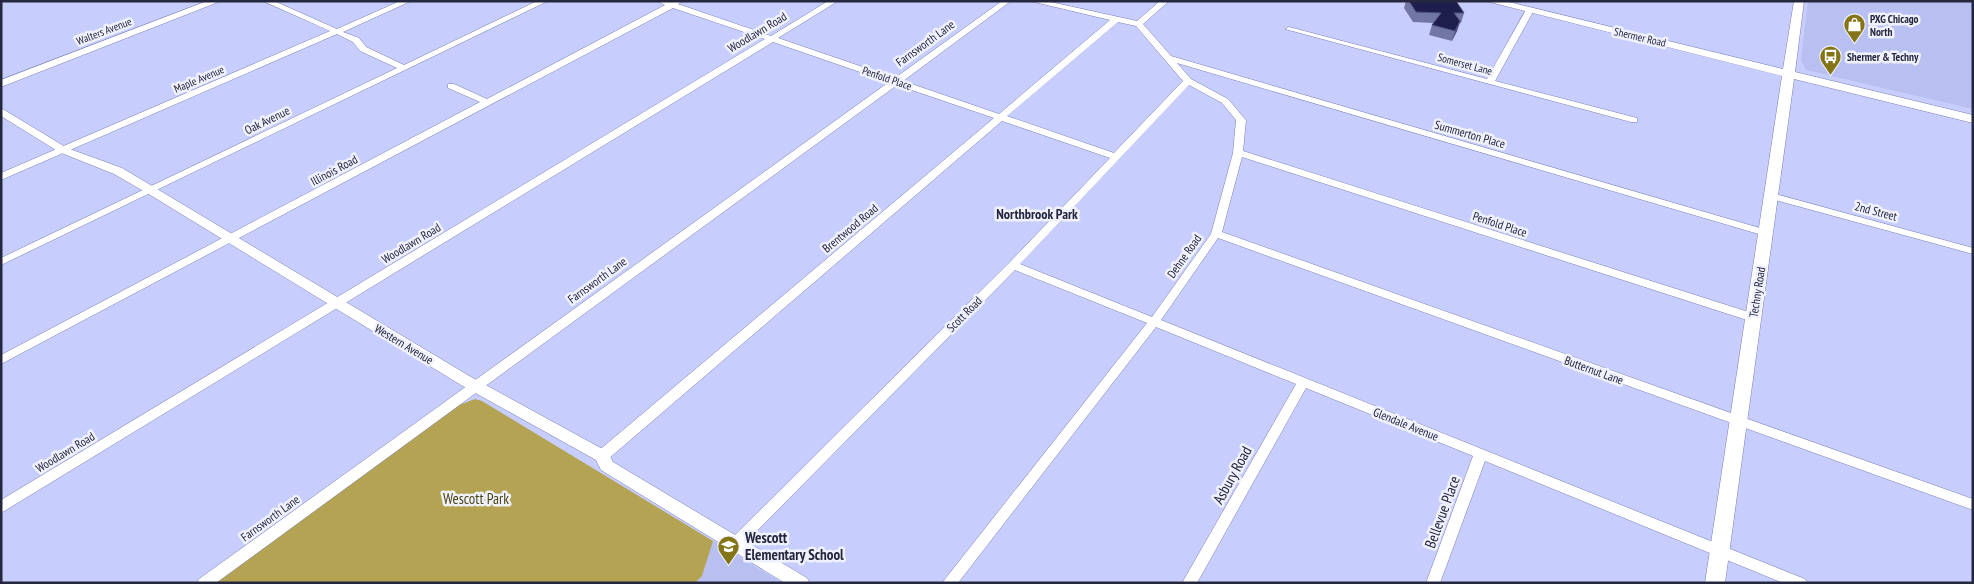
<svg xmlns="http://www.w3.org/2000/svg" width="1974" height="584" viewBox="0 0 1974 584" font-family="'PT Sans Narrow',sans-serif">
	<rect width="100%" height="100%" fill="#c7cefd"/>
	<g fill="#b8bff1">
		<path d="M 1808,1 L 1973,1 L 1973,109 L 1806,70 L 1801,60 Z"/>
		<path d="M 713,541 L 782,583 L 695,583 L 702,576 Z"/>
	</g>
	<path fill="#b3a352" d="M 475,399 L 482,401 L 713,541 L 702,576 L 695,583 L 214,583 L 459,405 Z"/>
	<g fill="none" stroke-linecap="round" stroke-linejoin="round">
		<defs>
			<g id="minor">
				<path d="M 263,1 L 274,1 L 337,29 L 400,1 L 411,1 L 343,32 L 359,38 L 366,47 L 404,65 L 537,1 L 548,1 L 1,265 L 1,258 L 397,68 L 360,51 L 353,42 L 337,34 L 1,180 L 1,173 L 330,31 Z"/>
				<path d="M 657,1 L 683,1 L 678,4 L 771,36 L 828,1 L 838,1 L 778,38 L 895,78 L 1002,1 L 1011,1 L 903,81 L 999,114 L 1110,20 L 1030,1 L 1046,1 L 1137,21 L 1160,1 L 1169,1 L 1143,24 L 1171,56 L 1770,231 L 1771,233 L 1770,235 L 1762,235 L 1177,63 L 1191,79 L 1228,99 L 1244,118 L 1246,120 L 1243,151 L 1758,315 L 1760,318 L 1754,322 L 1750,321 L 1242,157 L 1222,232 L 1973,499 L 1973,510 L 1218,238 L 1161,320 L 1805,579 L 1807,583 L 1783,583 L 1485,461 L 1440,583 L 1426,583 L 1473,456 L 1306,388 L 1197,583 L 1182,583 L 1296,384 L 1156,327 L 958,583 L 942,583 L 1147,323 L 1015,270 L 741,547 L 736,549 L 731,547 L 729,543 L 731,539 L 1009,263 L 1110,158 L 1002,121 L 607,460 L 602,461 L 597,460 L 595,456 L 597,452 L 994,118 L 897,85 L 216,583 L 197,583 L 199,579 L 889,82 L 773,42 L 1,513 L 1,500 L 765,39 L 673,8 L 1,364 L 1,355 L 480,102 L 448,88 L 448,84 L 454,84 L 487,99 L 665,5 ZM 1118,22 L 1136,26 L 1183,81 L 1114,153 L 1007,116 ZM 1189,85 L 1222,103 L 1236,120 L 1233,153 L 1211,234 L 1152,317 L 1020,264 Z"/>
				<path d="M 1527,8 L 1534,10 L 1495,81 L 1637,118 L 1637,122 L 1631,122 L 1285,29 L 1289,27 L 1487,79 Z"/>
				<path d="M 1772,193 L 1973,248 L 1973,254 L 1768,198 L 1767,196 L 1768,194 Z"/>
			</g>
			<g id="tertiary">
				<path d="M 207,1 L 221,1 L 1,87 L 1,80 Z"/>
				<path d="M 1,108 L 67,148 L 122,168 L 471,377 L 608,452 L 613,462 L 807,578 L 810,583 L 785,583 L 601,470 L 596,460 L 461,385 L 147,193 L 114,174 L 59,152 L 1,116 Z"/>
			</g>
			<path id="secondary" d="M 1486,1 L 1505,1 L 1783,69 L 1794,1 L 1804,1 L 1795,72 L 1973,115 L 1973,123 L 1794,79 L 1725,583 L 1705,583 L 1782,76 Z"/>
		</defs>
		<use href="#minor" stroke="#797fb5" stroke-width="1"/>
		<use href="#tertiary" stroke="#797fb5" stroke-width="1"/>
		<use href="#secondary" stroke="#797fb5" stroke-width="1"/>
		<use href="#minor" fill="#fff" fill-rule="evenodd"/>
		<use href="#tertiary" fill="#fff" fill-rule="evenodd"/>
		<use href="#secondary" fill="#fff" fill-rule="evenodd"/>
	</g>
	<path fill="#7276a4" d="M 1406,1 L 1456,1 L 1464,13 L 1461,23 L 1460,23 L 1457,31 L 1452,41 L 1429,35 L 1432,25 L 1434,23 L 1413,22 L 1404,8 Z"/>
	<path fill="#515381" d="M 1460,21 L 1457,31 L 1452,41 L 1455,31 Z"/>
	<path fill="#1e1e4c" stroke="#515381" d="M 1409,1 L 1456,1 L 1464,13 L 1454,13 L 1460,21 L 1455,31 L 1432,25 L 1441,13 L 1416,12 Z"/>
	<defs>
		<symbol id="shop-pin" viewBox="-11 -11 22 30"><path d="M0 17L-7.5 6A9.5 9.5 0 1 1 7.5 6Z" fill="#847416" stroke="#eff1fd"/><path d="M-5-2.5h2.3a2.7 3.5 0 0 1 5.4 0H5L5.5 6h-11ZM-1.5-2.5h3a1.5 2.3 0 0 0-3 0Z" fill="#fff"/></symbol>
		<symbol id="bus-pin" viewBox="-11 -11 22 30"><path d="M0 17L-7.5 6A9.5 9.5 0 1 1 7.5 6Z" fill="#847416" stroke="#eff1fd"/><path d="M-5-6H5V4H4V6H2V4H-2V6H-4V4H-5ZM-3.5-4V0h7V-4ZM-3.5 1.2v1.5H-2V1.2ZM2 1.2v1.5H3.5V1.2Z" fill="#fff"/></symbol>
		<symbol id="school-pin" viewBox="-11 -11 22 30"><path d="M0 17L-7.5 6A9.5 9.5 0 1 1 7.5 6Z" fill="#847416" stroke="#eff1fd"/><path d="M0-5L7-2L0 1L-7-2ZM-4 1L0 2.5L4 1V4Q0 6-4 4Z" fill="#fff"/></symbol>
	</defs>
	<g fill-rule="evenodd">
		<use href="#shop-pin" x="1842" y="12" width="25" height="34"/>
		<use href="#bus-pin" x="1818" y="44" width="25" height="34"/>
		<use href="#school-pin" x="716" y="534" width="25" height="34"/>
	</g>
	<g text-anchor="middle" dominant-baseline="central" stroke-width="5" stroke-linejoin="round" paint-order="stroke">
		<g font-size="11" font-weight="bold" fill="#24273d" stroke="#eff1fd" text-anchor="start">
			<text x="1870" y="19">PXG Chicago<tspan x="1870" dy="13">North</tspan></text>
			<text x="1847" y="57">Shermer &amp; Techny</text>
		</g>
		<g font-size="11" fill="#24273d" stroke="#eff1fd">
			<text transform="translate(104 31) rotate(-21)">Walters Avenue</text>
			<text transform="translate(1640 37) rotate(13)">Shermer Road</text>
			<text transform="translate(1465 64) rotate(15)">Somerset Lane</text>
			<text transform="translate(887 78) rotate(19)">Penfold Place</text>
			<text transform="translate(199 79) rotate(-23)">Maple Avenue</text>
		</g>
		<g font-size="12" fill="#24273d" stroke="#eff1fd">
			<text transform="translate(757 32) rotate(-31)">Woodlawn Road</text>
			<text transform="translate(925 43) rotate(-36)">Farnsworth Lane</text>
			<text transform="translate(267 120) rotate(-26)">Oak Avenue</text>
			<text transform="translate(1470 134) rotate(16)">Summerton Place</text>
			<text transform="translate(334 170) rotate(-28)">Illinois Road</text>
			<text transform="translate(1876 211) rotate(15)">2nd Street</text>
			<text transform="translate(1500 224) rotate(18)">Penfold Place</text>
			<text transform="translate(850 228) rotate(-40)">Brentwood Road</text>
			<text transform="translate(411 243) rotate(-31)">Woodlawn Road</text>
			<text transform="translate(1184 256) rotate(-55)">Dehne Road</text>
			<text transform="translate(597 280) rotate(-36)">Farnsworth Lane</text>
			<text transform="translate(1757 292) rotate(-81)">Techny Road</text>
			<text transform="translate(964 314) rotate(-45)">Scott Road</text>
			<text transform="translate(404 344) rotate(31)">Western Avenue</text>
			<text transform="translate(1594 370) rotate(20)">Butternut Lane</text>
			<text transform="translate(1406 424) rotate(22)">Glendale Avenue</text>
			<text transform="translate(65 452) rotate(-31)">Woodlawn Road</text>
			<text transform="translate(270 518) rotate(-36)">Farnsworth Lane</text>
		</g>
		<g font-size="14" font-weight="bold" fill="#24273d" stroke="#eff1fd">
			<text x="1037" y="214">Northbrook Park</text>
		</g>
		<g font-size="15" fill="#24273d" stroke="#eff1fd">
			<text transform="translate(1232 475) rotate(-61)">Asbury Road</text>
			<text transform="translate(1442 512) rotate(-70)">Bellevue Place</text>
		</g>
		<g font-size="15" fill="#4e4514" stroke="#eff1fd">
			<text x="476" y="498">Wescott Park</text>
		</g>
		<g font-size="15" font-weight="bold" fill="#24273d" stroke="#eff1fd" text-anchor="start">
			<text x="745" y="537">Wescott<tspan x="745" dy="17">Elementary School</tspan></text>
		</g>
	</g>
	<rect width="1974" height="584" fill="none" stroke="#24273d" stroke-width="5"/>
</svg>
